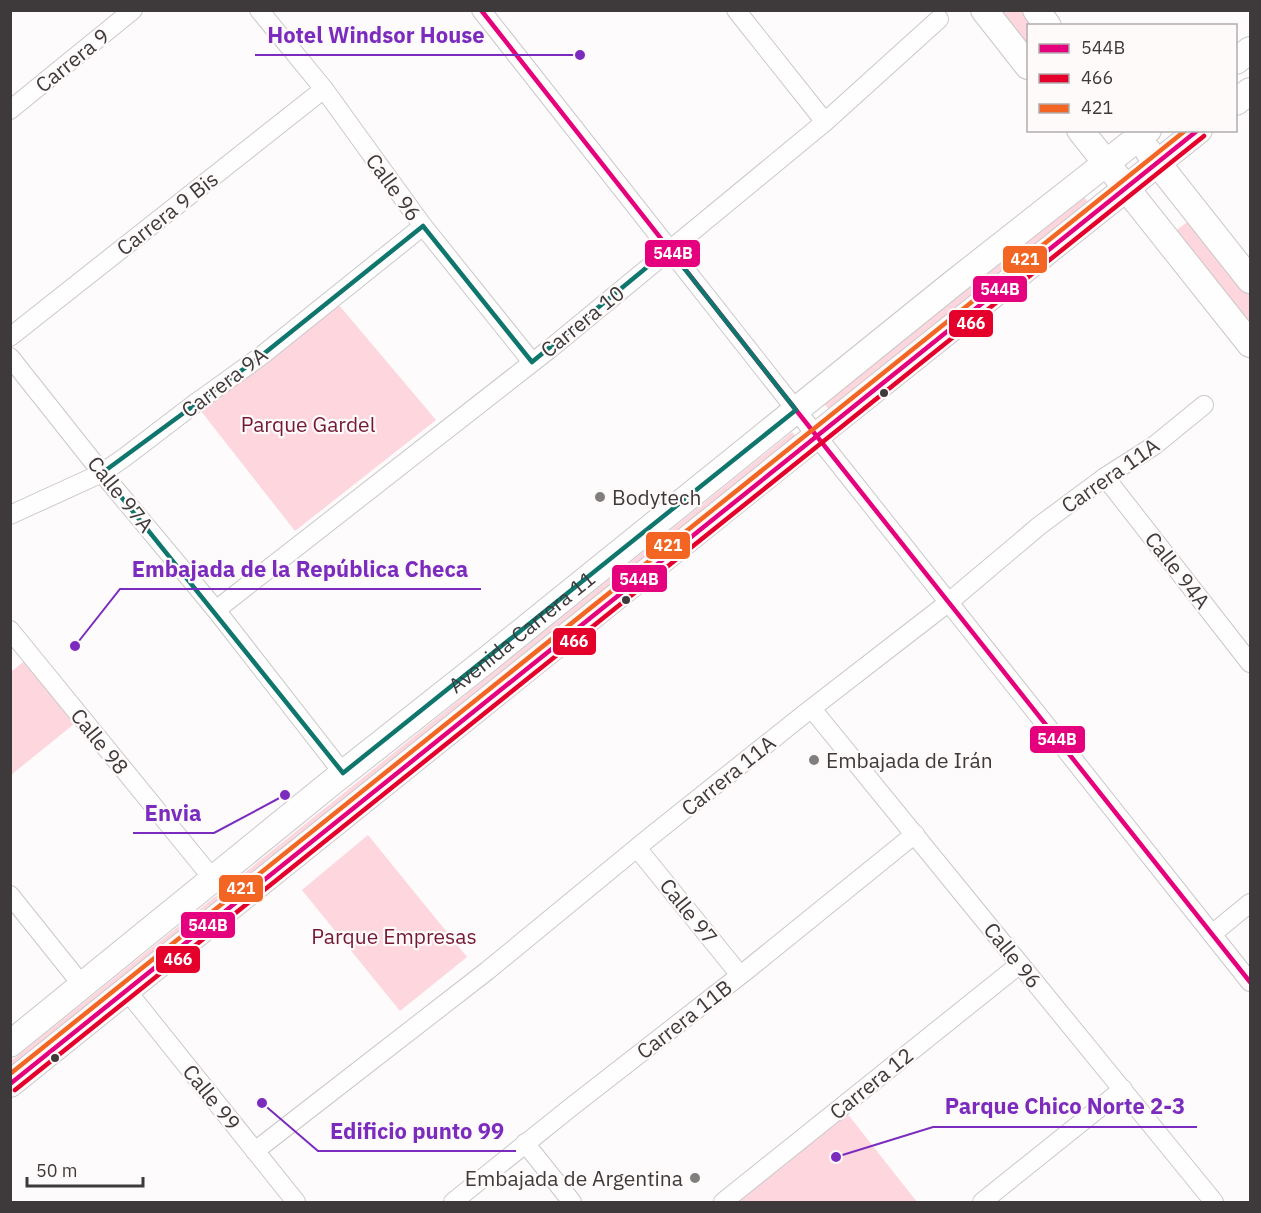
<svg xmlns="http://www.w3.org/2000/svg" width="1261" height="1213" viewBox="0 0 1261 1213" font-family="'IBM Plex Sans',sans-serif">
	<rect width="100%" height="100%" fill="#fdfbfb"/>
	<g fill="#fdd6de">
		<path d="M 994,11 L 1025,11 L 1037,25 L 1028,26 L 1028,54 Z"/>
		<path d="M 1084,197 L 1093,208 L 834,415 L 824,404 Z"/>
		<path d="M 1194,217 L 1250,289 L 1250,328 L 1174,232 Z"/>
		<path d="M 338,304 L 436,420 L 295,531 L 201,411 Z"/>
		<path d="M 792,432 L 801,442 L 11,1078 L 11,1061 Z"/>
		<path d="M 28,658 L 79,720 L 11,775 L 11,672 Z"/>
		<path d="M 368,835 L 467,957 L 400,1011 L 302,890 Z"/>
		<path d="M 846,1112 L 917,1202 L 736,1202 Z"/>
	</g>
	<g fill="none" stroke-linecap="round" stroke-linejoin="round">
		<defs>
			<g id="street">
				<path d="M 259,10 L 324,89 L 423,226 L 532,362"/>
				<path d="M 481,10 L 796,410 L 1250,982"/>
				<path d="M 736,10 L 825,122"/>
				<path d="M 10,110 L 133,10"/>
				<path d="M 10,337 L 324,89"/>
				<path d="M 10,357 L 102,473 L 216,610 L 343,773"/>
				<path d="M 1105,477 L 1250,663"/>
				<path d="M 10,515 L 102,473 L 125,457 L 197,402 L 261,356 L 423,226"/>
				<path d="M 216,610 L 551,348 L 825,122 L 939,19"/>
				<path d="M 10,630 L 213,879"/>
				<path d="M 812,709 L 1214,1202"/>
				<path d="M 637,848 L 740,975"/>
				<path d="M 10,895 L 82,985"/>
				<path d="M 1212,934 L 1250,903"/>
				<path d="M 127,991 L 296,1202"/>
				<path d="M 525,1143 L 572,1202"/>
				<path d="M 255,1151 L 487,971 L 650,837 L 803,715 L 949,602 L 1039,526 L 1105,477 L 1155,445 L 1204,405"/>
				<path d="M 453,1202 L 570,1108 L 747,970 L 915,834"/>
				<path d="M 723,1202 L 1020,964"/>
				<path d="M 982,1202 L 1123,1089"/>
			</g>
			<g id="secondary">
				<path d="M 984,10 L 1028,66"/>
				<path d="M 1036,10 L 1048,26"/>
				<path d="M 1236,61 L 1250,50"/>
				<path d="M 1236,102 L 1250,91"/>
				<path d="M 1080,130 L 1250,344"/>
				<path d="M 1148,151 L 1250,280"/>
				<path id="s1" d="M 10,1044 L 331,783 L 489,658 L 951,285 L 1148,130"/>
				<path d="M 10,1084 L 780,465 L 1199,130"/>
			</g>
		</defs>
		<use href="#street" stroke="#cac8c8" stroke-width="20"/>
		<use href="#secondary" stroke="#cac8c8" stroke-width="28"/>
		<use href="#street" stroke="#fffefe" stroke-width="18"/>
		<use href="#secondary" stroke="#fffefe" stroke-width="26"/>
		<defs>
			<g id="bus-1">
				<path d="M 481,10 L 796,410 L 1250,982"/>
				<path d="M 10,1084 L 1198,130"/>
			</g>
			<path id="bus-2" d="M 15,1090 L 1204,136"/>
			<path id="bus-3" d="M 10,1074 L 1186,130"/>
		</defs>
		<use href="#bus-1" stroke="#fefafa" stroke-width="9"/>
		<use href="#bus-2" stroke="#fefafa" stroke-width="9"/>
		<use href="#bus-3" stroke="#fefafa" stroke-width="9"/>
		<use href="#bus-1" stroke="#e5007d" stroke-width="4.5"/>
		<use href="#bus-2" stroke="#e4002b" stroke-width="4.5"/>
		<use href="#bus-3" stroke="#f26522" stroke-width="4.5"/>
	</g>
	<path fill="none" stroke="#0f766e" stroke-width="4.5" stroke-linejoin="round" d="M 423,226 L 532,362 L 669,249 L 796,410 L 343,773 L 102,473 L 261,356 Z"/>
	<g fill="#3e3a3b" stroke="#fefafa" stroke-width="2">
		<circle cx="884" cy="393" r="5"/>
		<circle cx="626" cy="600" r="5"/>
		<circle cx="55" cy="1058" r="5"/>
	</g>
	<g fill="#817e7e" stroke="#fefafa" stroke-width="2">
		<circle cx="600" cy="497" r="6"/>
		<circle cx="814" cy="760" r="6"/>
		<circle cx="695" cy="1178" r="6"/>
	</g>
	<g text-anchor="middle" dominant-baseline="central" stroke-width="4.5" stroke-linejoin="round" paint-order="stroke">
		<g font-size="21" fill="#3e3a3b" stroke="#fefafa">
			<text transform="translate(72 60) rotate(-39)">Carrera 9</text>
			<text transform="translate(394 187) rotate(54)">Calle 96</text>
			<text transform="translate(167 213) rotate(-38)">Carrera 9 Bis</text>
			<text transform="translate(582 321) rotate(-39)">Carrera 10</text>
			<text transform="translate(224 382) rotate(-37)">Carrera 9A</text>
			<text transform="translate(1110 475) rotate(-35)">Carrera 11A</text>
			<text transform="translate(121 494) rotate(51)">Calle 97A</text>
			<text transform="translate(1178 570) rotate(52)">Calle 94A</text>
			<text stroke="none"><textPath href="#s1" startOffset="657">Avenida Carrera 11</textPath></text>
			<text transform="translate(100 741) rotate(51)">Calle 98</text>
			<text transform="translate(728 775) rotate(-39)">Carrera 11A</text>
			<text transform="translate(689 911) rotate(51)">Calle 97</text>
			<text transform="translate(1013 955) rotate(51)">Calle 96</text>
			<text transform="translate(684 1019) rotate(-38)">Carrera 11B</text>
			<text transform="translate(871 1083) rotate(-39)">Carrera 12</text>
			<text transform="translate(212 1097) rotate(51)">Calle 99</text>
		</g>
		<g font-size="21" fill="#731837" stroke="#fefafa">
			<text x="308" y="424">Parque Gardel</text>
			<text x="394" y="936">Parque Empresas</text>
		</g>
		<g font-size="21" fill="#3e3a3b" stroke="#fefafa" text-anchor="start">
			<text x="612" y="497">Bodytech</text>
			<text x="826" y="760">Embajada de Irán</text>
			<text x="683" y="1178" text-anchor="end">Embajada de Argentina</text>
		</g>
	</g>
	<path fill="none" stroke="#7b2cbf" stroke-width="2" d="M580 55L497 55H255M75 646L120 589H481M285 795L214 833H133M836 1157L933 1127H1197M262 1103L318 1151H516"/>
	<g fill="#7b2cbf" stroke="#fefafa" stroke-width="2">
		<circle cx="580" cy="55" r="6"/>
		<circle cx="75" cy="646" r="6"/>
		<circle cx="285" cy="795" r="6"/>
		<circle cx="836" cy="1157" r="6"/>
		<circle cx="262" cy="1103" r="6"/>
	</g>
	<g font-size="22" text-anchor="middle" font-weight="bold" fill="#7b2cbf" stroke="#fefafa" stroke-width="4.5" stroke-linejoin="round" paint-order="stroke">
		<text x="376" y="43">Hotel Windsor House</text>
		<text x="300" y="577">Embajada de la República Checa</text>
		<text x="173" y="821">Envia</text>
		<text x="1065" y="1114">Parque Chico Norte 2-3</text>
		<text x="417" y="1139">Edificio punto 99</text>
	</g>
	<g stroke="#fefafa" stroke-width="2">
		<rect x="644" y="239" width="57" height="29" rx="6" fill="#e5007d"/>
		<rect x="1002" y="245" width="46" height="29" rx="6" fill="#f26522"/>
		<rect x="972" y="275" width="56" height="28" rx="6" fill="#e5007d"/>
		<rect x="948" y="309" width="46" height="29" rx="6" fill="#e4002b"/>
		<rect x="645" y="531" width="46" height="29" rx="6" fill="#f26522"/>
		<rect x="611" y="564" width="57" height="29" rx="6" fill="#e5007d"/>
		<rect x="552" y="627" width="45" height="29" rx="6" fill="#e4002b"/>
		<rect x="1029" y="725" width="57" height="29" rx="6" fill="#e5007d"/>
		<rect x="218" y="874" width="46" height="29" rx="6" fill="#f26522"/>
		<rect x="180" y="911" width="56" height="28" rx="6" fill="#e5007d"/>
		<rect x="155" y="945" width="46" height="29" rx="6" fill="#e4002b"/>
	</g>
	<g font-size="16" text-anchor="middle" font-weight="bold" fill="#fff">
		<text x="673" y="259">544B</text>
		<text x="1025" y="265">421</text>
		<text x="1000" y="295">544B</text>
		<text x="971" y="329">466</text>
		<text x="668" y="551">421</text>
		<text x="639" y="585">544B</text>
		<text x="574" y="647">466</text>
		<text x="1057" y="745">544B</text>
		<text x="241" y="894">421</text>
		<text x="208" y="931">544B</text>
		<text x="178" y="965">466</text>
	</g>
	<rect width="1261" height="1213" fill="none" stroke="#3e3a3b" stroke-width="24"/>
	<rect x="1027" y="24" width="210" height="108" fill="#fefafa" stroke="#b1adae" stroke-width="1.5"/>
	<rect x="1039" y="44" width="30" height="9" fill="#e5007d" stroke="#b1adae" stroke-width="1.5"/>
	<text x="1081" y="54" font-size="18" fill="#3e3a3b">544B</text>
	<rect x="1039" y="74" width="30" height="9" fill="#e4002b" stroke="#b1adae" stroke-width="1.5"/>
	<text x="1081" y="84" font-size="18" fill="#3e3a3b">466</text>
	<rect x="1039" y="104" width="30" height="9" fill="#f26522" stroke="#b1adae" stroke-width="1.5"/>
	<text x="1081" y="114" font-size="18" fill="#3e3a3b">421</text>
	<path d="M27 1177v9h116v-9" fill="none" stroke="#3e3a3b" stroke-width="3"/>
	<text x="36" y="1177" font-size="18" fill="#3e3a3b" stroke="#fefafa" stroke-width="4.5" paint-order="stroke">50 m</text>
</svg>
